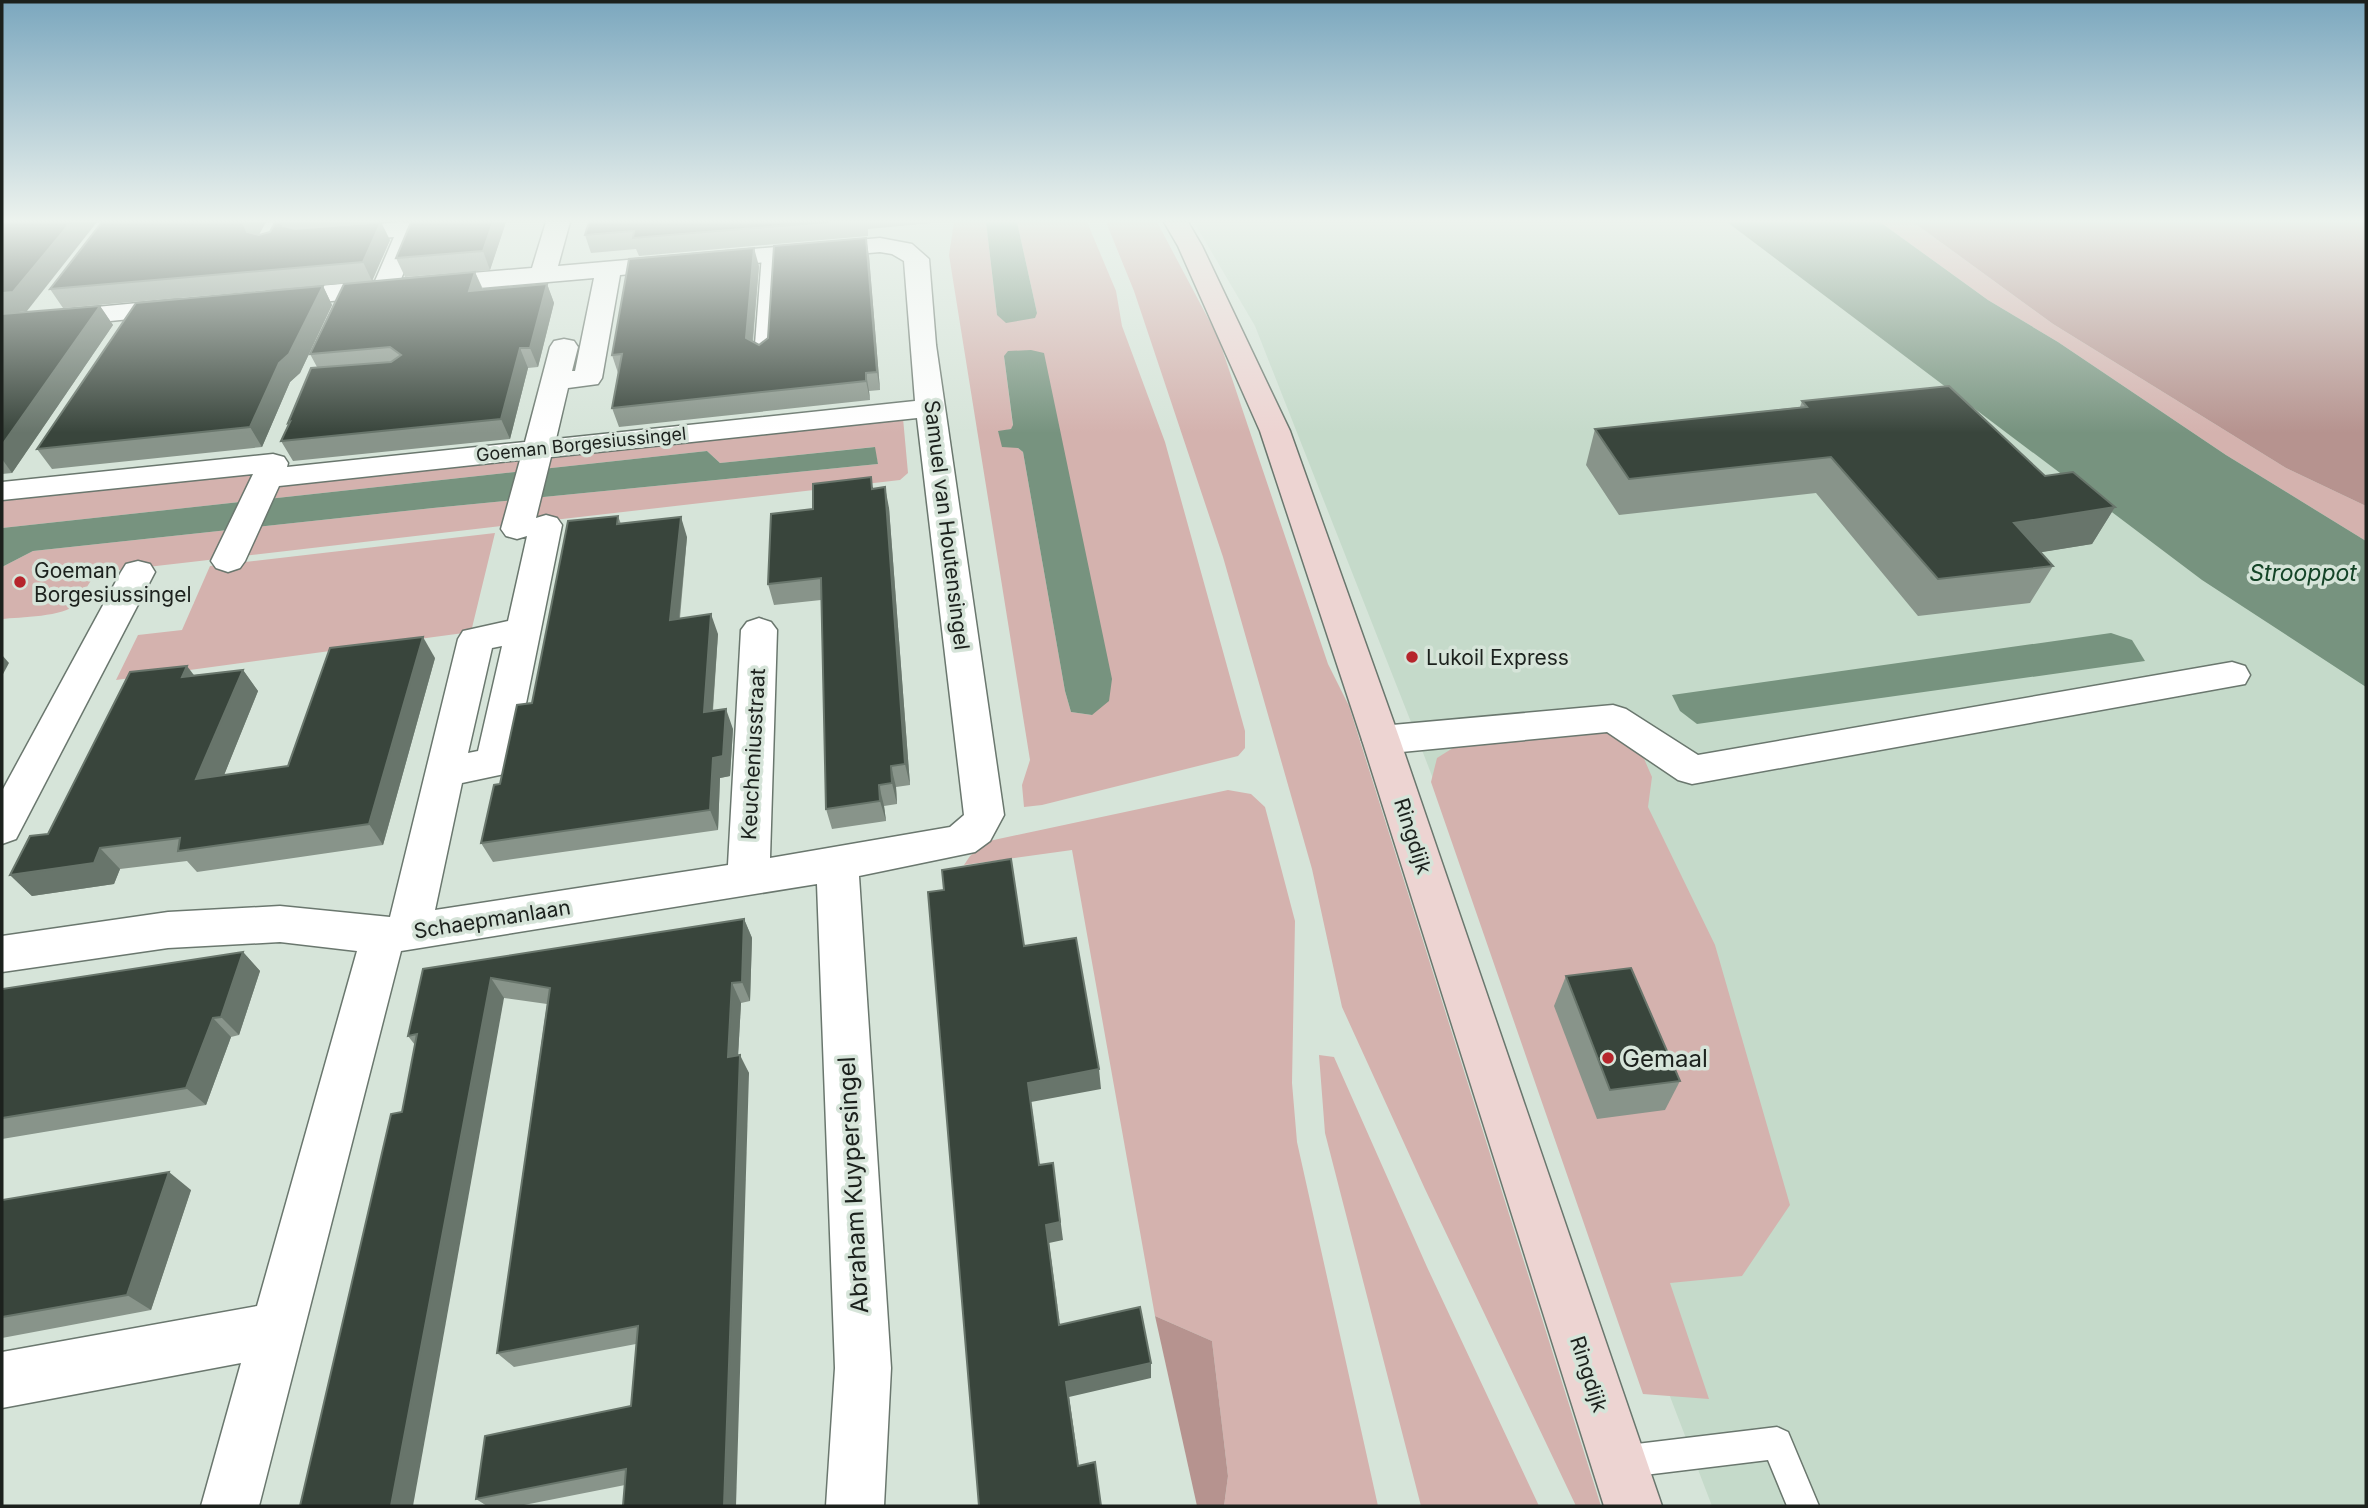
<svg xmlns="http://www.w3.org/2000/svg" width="2368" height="1508" viewBox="0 0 2368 1508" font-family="Inter,sans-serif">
	<rect width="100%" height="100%" fill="#d6e4d9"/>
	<path fill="#c5daca" d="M 1194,222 L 1770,222 L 2366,608 L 2366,1506 L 1712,1506 L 1422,750 L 1255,326 Z"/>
	<g fill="#d4b2ae" fill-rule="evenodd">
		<path d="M 954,222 L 986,222 L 997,315 L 1037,313 L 1017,222 L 1087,222 L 1116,291 L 1122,326 L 1165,442 L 1245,731 L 1245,748 L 1238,756 L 1042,805 L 1024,807 L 1022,785 L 1030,760 L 949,255 ZM 1004,356 L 1092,715 L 1071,712 L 1065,691 L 1023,452 L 998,432 L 1011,429 L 1013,426 Z"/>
		<path d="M 1106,222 L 1157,222 L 1218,337 L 1328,664 L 1349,706 L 1601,1506 L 1576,1506 L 1425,1189 L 1342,1007 L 1312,869 L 1223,557 L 1134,291 Z"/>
		<path d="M 1880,222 L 1913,222 L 2053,324 L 2286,468 L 2366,506 L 2366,541 L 2226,455 L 2058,342 L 1988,300 Z"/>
		<path d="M 903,418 L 908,473 L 900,480 L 104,572 C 86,578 88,592 76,604 C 65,617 19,617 2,619 L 2,567 L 33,551 L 433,508 L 878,464 L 874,447 L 720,463 L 707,451 L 2,528 L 2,494 L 253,467 L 275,483 Z"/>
		<path d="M 495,533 L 471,632 L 116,680 L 138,635 L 182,630 L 210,566 Z"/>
		<path d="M 1603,726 L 1642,754 L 1652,777 L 1648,807 L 1715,945 L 1790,1205 L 1742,1276 L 1670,1283 L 1709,1399 L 1643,1394 L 1431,782 L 1437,758 L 1464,741 Z"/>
		<path d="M 1228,790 L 1251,794 L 1265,807 L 1295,921 L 1292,1083 L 1297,1142 L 1378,1506 L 1224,1506 L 1228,1476 L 1212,1341 L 1155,1316 L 1072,850 L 964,865 L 970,856 L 989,841 Z"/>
		<path d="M 1319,1055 L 1334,1057 L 1427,1267 L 1539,1506 L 1421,1506 L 1325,1133 Z"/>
	</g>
	<g fill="#b6938f">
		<path d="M 1913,222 L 2366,222 L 2366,506 L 2286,468 L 2053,324 Z"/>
		<path d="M 1155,1316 L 1212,1341 L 1228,1476 L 1224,1506 L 1197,1506 Z"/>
	</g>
	<g fill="#77937f">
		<path d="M 986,222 L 1017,222 L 1037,313 L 1035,318 L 1006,323 L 997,315 Z"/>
		<path d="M 1727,222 L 1880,222 L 1988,300 L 2058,342 L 2226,455 L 2366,541 L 2366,687 L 2202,580 Z"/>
		<path d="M 1031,350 L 1044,353 L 1112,679 L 1109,701 L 1092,715 L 1071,712 L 1065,691 L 1023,452 L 1018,448 L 1002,447 L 998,431 L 1011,429 L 1013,425 L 1004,356 L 1008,351 Z"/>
		<path d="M 875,447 L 878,464 L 433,508 L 33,551 L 2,567 L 2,528 L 707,451 L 720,463 Z"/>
		<path d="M 2111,633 L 2132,640 L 2145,661 L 1697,724 L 1680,711 L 1672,695 Z"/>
	</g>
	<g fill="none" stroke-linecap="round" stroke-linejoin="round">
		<defs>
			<g id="lane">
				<path d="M 769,251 L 776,255 L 770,357 L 762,362 L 754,357 L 762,255 Z"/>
				<path d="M 1777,1427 L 1788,1432 L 1819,1506 L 1787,1506 L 1768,1460 L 1620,1478 L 1609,1473 L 1604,1462 L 1609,1451 L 1620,1446 Z"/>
			</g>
			<g id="street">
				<path d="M 400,222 L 419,223 L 422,228 L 401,279 L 532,268 L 546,222 L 570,222 L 558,266 L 880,238 L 912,244 L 929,259 L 936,345 L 1004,815 L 990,841 L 975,852 L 859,876 L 891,1368 L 884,1506 L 826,1506 L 835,1368 L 817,884 L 401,951 L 259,1506 L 201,1506 L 241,1363 L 2,1408 L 2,1352 L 257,1306 L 357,951 L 280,942 L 168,948 L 2,972 L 2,936 L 168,912 L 280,906 L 390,917 L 458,639 L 463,631 L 508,621 L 527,536 L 517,539 L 506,536 L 501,529 L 520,460 L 279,486 L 245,561 L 240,568 L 228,572 L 216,568 L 211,561 L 253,474 L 2,500 L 2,482 L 273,454 L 284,457 L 288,463 L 287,467 L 525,442 L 550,347 L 554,341 L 564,339 L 574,341 L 578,347 L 572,371 L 575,371 L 594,278 L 275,306 L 266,304 L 262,298 L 266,292 L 275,290 L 375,281 L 394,237 L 334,242 L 325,240 L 322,235 L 325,230 L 334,228 ZM 880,252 L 892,254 L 904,261 L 915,401 L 556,439 L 568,388 L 598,384 L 602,378 L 620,275 ZM 917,418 L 964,815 L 950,827 L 770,858 L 777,630 L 771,622 L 759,618 L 747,622 L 741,630 L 728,865 L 435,910 L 462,783 L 509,773 L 514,763 L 562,525 L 557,518 L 546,515 L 536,518 L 551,457 ZM 502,646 L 478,751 L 468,753 L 492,648 Z"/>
				<path d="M 180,299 L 189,301 L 193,307 L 189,313 L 2,332 L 2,316 Z"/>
				<path d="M 138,561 L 150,564 L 155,572 L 16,839 L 2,844 L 2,791 L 121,572 L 126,564 Z"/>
				<path d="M 2232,662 L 2245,666 L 2250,675 L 2245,684 L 1692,784 L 1678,780 L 1607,732 L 1381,754 L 1368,750 L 1362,740 L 1368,730 L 1381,726 L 1613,705 L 1626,709 L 1698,755 Z"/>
			</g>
			<path id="secondary" d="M 1164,222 L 1188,222 L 1202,246 L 1290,431 L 1400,740 L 1662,1506 L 1604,1506 L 1362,740 L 1260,431 L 1178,246 Z"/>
		</defs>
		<use href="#lane" stroke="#6a776e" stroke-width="3"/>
		<use href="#street" stroke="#6a776e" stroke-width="3"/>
		<use href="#secondary" stroke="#6a776e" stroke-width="3"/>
		<use href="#lane" fill="#fff" fill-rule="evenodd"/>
		<use href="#street" fill="#fff" fill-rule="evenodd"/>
		<use href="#secondary" fill="#edd4d2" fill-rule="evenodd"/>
	</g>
	<g fill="#88948a">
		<path d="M 102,222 L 266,222 L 259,235 L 390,240 L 372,281 L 63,308 L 50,289 Z"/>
		<path d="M 506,222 L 490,270 L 405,277 L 396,258 Z"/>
		<path d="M 589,222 L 942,222 L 868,229 L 868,236 L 639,256 L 636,249 L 591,253 L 585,235 Z"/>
		<path d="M 869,256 L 880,390 L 869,391 L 870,400 L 619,427 L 612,408 L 618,373 L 612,355 L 759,266 L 753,342 L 759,345 Z"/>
		<path d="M 475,272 L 483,289 L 547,284 L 554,303 L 538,367 L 528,368 L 510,439 L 293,461 L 281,441 L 317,367 L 310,354 Z"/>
		<path d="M 323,286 L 332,305 L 300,373 L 290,382 L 262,447 L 52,469 L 37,449 Z"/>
		<path d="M 100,306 L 113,325 L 12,473 L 2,474 L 2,314 Z"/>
		<path d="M 1802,401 L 2045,476 L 2115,507 L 2092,544 L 2041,552 L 2053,566 L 2030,603 L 1918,616 L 1816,493 L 1619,515 L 1586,465 L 1595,429 L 1800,407 Z"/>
		<path d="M 874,488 L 889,508 L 910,785 L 896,787 L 897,804 L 884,806 L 886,821 L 832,829 L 826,809 L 821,600 L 774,605 L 768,584 L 813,509 Z"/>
		<path d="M 618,516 L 621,524 L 687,537 L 680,618 L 718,634 L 713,711 L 733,729 L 730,776 L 720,778 L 718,830 L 493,862 L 481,843 L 500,784 Z"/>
		<path d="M 435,658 L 383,845 L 197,872 L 187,861 L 120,869 L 114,884 L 32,896 L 10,875 L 195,675 L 243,670 L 258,691 L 224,775 L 288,766 Z"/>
		<path d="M 744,919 L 752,938 L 750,1001 L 741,1003 L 738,1055 L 749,1073 L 625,1485 L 519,1506 L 487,1506 L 476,1499 L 631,1406 L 636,1344 L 514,1367 L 497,1353 L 547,1004 L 504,998 L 402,1112 L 415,1045 L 408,1036 L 423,969 Z"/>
		<path d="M 243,952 L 260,971 L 239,1035 L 231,1037 L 206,1105 L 2,1139 L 2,989 Z"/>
		<path d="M 1566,976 L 1680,1081 L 1665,1110 L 1597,1119 L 1554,1006 Z"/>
		<path d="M 191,1190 L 151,1310 L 2,1338 L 2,1200 Z"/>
	</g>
	<g fill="#68756b">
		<path d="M 71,222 L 97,222 L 27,311 L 2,314 L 2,293 Z"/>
		<path d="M 245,222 L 266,222 L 254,243 L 247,232 L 244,224 Z"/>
		<path d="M 282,222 L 375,222 L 290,237 Z"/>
		<path d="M 381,222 L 390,240 L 372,281 L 363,262 Z"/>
		<path d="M 493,222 L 506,222 L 490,270 L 483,251 Z"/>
		<path d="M 866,238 L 869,256 L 880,390 L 877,372 Z"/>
		<path d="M 754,248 L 759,266 L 751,357 L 746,338 Z"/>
		<path d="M 475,272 L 483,291 L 469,291 Z"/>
		<path d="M 547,284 L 554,303 L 538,367 L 530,348 Z"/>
		<path d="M 323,286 L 332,305 L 300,373 L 290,382 L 262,447 L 250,427 L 279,363 Z"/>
		<path d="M 100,306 L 113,325 L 12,473 L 2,459 L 2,445 Z"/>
		<path d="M 520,348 L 528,368 L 510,439 L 501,419 Z"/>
		<path d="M 866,373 L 869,391 L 870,400 L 866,381 Z"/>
		<path d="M 885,487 L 889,508 L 910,785 L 905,764 Z"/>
		<path d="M 2115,507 L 2092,544 L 1993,560 L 2014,523 Z"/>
		<path d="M 681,517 L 687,537 L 677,640 L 670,620 Z"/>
		<path d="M 711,614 L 718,634 L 711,732 L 704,712 Z"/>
		<path d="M 423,637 L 435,658 L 383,845 L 369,824 Z"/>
		<path d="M 2,655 L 9,663 L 2,676 Z"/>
		<path d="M 187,666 L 203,687 L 182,677 Z"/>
		<path d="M 243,670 L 258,691 L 214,800 L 196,779 Z"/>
		<path d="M 726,709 L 733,729 L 730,776 L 720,778 L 718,830 L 710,810 L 713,758 Z"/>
		<path d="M 891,766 L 896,787 L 897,804 L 892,783 Z"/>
		<path d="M 879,785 L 884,806 L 886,821 L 880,801 Z"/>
		<path d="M 100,848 L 120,869 L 114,884 L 32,896 L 10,875 Z"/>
		<path d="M 744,919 L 752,938 L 750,1001 L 742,982 Z"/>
		<path d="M 243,952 L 260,971 L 239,1035 L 221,1017 Z"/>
		<path d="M 491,978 L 504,998 L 413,1506 L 391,1506 Z"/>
		<path d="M 732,983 L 741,1003 L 737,1075 L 728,1057 Z"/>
		<path d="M 213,1018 L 231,1037 L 206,1105 L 186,1088 Z"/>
		<path d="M 740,1055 L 749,1073 L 736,1506 L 724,1506 Z"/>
		<path d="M 1099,1069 L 1101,1089 L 1031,1102 L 1043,1183 L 1028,1083 Z"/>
		<path d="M 1053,1163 L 1063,1240 L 1049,1243 L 1062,1341 L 1046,1225 Z"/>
		<path d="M 169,1172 L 191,1190 L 151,1310 L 127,1295 Z"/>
		<path d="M 1151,1363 L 1151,1378 L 1069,1397 L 1081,1480 L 1066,1382 Z"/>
	</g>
	<g fill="#39453c" stroke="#68756b" stroke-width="2">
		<path d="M 2,222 L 71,222 L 13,292 L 2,293 Z"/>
		<path d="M 102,222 L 245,222 L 244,224 L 247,232 L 259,235 L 270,232 L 275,222 L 282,222 L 283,226 L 295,229 L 381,222 L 363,262 L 50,289 Z"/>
		<path d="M 411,222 L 493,222 L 483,251 L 396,258 Z"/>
		<path d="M 589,222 L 829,222 L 633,238 L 634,231 L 585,235 Z"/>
		<path d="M 866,238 L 877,372 L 866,373 L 866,381 L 612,408 L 622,354 L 612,355 L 629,259 L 754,248 L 746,338 L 759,345 L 768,338 L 774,246 Z"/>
		<path d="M 475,272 L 469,291 L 547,284 L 530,348 L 520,348 L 501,419 L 281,441 L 290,422 L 288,423 L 311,368 L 391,362 L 401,355 L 390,347 L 310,354 L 344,284 Z"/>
		<path d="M 323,286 L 289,354 L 279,363 L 250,427 L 37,449 L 136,303 Z"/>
		<path d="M 100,306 L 2,445 L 2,314 Z"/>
		<path d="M 1949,386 L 2045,476 L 2073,472 L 2115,507 L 2014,523 L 2053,566 L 1938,579 L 1831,457 L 1629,479 L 1595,429 L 1807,407 L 1802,401 Z"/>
		<path d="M 871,477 L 872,489 L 885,487 L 905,764 L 891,766 L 892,783 L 879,785 L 880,801 L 826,809 L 821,578 L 768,584 L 771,514 L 813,509 L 813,484 Z"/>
		<path d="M 618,516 L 617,524 L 681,517 L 670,620 L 711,614 L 704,712 L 726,709 L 723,756 L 713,758 L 710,810 L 481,843 L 494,785 L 500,784 L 517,705 L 532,703 L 568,521 Z"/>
		<path d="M 423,637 L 369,824 L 178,851 L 180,838 L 100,848 L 94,863 L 10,875 L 30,836 L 48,834 L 130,672 L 187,666 L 182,677 L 243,670 L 196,779 L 288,766 L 330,648 Z"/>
		<path d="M 1011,859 L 1024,946 L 1076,938 L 1099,1069 L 1028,1083 L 1039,1165 L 1053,1163 L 1060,1222 L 1046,1225 L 1059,1325 L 1140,1307 L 1151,1363 L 1066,1382 L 1078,1466 L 1095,1462 L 1101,1506 L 979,1506 L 928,892 L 944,890 L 942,870 Z"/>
		<path d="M 744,919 L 742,982 L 732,983 L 728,1057 L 740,1055 L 724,1506 L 623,1506 L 626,1469 L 476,1499 L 485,1436 L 631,1406 L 638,1326 L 497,1353 L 550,988 L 491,978 L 391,1506 L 300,1506 L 391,1114 L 402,1112 L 417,1034 L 408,1036 L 423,969 Z"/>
		<path d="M 243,952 L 221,1017 L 213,1018 L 186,1088 L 2,1118 L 2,989 Z"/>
		<path d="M 1631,968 L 1680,1081 L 1610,1090 L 1566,976 Z"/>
		<path d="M 169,1172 L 127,1295 L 2,1317 L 2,1200 Z"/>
	</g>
	<linearGradient id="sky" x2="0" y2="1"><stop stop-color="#7ba7be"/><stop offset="0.51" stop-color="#edf3ee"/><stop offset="1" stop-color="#edf3ee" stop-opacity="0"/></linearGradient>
	<rect width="2368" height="433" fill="url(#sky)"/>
	<g fill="#b6252c" stroke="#d6e4d9" stroke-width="2.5">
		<circle cx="20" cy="582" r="7"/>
		<circle cx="1412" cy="657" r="7"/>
		<circle cx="1608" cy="1058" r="7"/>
	</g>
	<g text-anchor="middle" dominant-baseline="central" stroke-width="7" stroke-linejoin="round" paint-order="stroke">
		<g font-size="18" fill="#1c211d" stroke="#d6e4d9">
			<text transform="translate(581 444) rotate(-6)">Goeman Borgesiussingel</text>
		</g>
		<g font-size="21" fill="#1c211d" stroke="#d6e4d9">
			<text transform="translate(947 525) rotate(83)">Samuel van Houtensingel</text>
			<text transform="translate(753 754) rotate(-87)">Keucheniusstraat</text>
			<text transform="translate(1413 836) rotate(72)">Ringdijk</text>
			<text transform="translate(492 919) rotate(-9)">Schaepmanlaan</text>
			<text transform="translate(1589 1374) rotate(72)">Ringdijk</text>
		</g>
		<g font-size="21" fill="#1c211d" stroke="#d6e4d9" text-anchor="start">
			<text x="34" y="570">Goeman<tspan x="34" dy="24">Borgesiussingel</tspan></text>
			<text x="1426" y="657">Lukoil Express</text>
		</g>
		<g font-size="23" font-style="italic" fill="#144427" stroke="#d6e4d9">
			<text x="2303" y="573">Strooppot</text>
		</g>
		<g font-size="24" fill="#1c211d" stroke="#d6e4d9" text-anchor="start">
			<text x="1622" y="1058">Gemaal</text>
		</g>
		<g font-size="24" fill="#1c211d" stroke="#d6e4d9">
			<text transform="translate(853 1185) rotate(-93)">Abraham Kuypersingel</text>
		</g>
	</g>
	<rect width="2368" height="1508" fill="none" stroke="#1c211d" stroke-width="7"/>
</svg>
